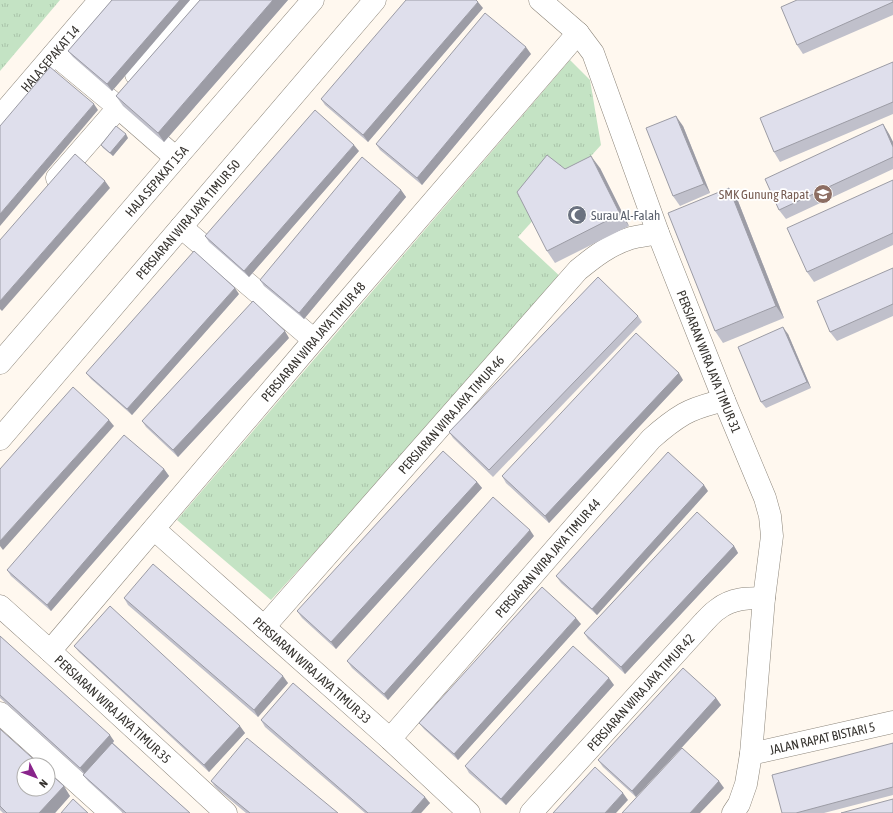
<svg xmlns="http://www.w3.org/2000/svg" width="893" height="813" viewBox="0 0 893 813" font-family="'Asap Condensed',sans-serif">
	<defs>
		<pattern id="grass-tufts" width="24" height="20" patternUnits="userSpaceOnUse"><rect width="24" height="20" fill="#c4e3c4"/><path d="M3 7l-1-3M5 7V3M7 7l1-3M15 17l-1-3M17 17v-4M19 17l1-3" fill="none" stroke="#a9c3a9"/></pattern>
	</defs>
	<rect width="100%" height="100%" fill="#fff8ef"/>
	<g fill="url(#grass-tufts)">
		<path d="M 0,0 L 60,0 L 0,71 Z"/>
		<path d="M 570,60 L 590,80 L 601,145 L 518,237 L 564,280 L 271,600 L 177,520 Z"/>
	</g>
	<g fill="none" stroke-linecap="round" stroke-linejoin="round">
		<defs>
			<g id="minor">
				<path id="s1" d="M 540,0 L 578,33 L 593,53 L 658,233 L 724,400 L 765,498 L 770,516 L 772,536 L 764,598 L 751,754 L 746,784 L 739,804 L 733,813"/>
				<path d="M 54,54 L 112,102 L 176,158"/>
				<path d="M 136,74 L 199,0"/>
				<path id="s2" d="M 0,117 L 100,0"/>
				<path d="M 57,178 L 118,108"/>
				<path d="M 181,227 L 314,340"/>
				<path id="s3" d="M 0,363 L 176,158 L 313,0"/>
				<path id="s4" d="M 0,439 L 375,0"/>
				<path id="s5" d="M 154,529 L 390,739 L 469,813"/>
				<path id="s6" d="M 0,606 L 50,651 L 226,813"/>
				<path id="s7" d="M 264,627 L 578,270 C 594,257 609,245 631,238 C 639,236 649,235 658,233"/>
				<path id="s8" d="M 50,651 L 314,340 L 578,33"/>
				<path d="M 0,713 L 111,813"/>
				<path id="s9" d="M 390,739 L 651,439 C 661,430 672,421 684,414 C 696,407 710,404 724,400"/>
				<path id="s10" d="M 751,754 L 893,722"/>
				<path id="s11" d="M 531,813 L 704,622 C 708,618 713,612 718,609 C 732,598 748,598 764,598"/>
			</g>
		</defs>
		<use href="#minor" stroke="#8d867b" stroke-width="23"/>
		<use href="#minor" stroke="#fff" stroke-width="22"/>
	</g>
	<g fill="#c0c0cb">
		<path d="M 112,0 L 190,0 L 112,91 L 73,57 L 68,51 Z"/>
		<path d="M 200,0 L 288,0 L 164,142 L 123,106 L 116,96 Z"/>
		<path d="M 893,0 L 893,15 L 803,54 L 797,45 Z"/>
		<path d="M 483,8 L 368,142 L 325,105 L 321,99 Z"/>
		<path d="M 531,54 L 422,185 L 380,150 L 376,144 Z"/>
		<path d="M 893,62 L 893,114 L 780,162 L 774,152 Z"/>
		<path d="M 883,124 L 889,134 L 893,142 L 893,169 L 786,219 L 779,210 Z"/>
		<path d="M 683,126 L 710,193 L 680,206 L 673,196 Z"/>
		<path d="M 128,138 L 113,156 L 103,148 L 101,145 Z"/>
		<path d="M 359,151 L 249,277 L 209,242 L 205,236 Z"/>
		<path d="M 600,168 L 629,226 L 555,263 L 547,251 L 565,169 Z"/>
		<path d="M 893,180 L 893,245 L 814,282 L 807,272 Z"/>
		<path d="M 729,188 L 738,201 L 784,318 L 723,343 L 715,331 Z"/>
		<path d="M 401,190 L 406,197 L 304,319 L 264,286 L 260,280 Z"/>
		<path d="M 893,268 L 893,316 L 837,341 L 830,332 Z"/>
		<path d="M 239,294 L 132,415 L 91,379 L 86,373 Z"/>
		<path d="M 638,316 L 642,322 L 493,477 L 453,438 L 449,432 Z"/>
		<path d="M 788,334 L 811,388 L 766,408 L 761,402 Z"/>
		<path d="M 289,338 L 178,457 L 146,427 L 142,421 Z"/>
		<path d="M 683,380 L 549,523 L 506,483 L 502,476 Z"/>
		<path d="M 164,469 L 169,476 L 51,611 L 11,576 L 7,570 Z"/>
		<path d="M 477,482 L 482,488 L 336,649 L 302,618 L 297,611 Z"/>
		<path d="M 708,491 L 597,615 L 561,583 L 556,576 Z"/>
		<path d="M 534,536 L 388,700 L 352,668 L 347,661 Z"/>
		<path d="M 734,546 L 738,553 L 625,674 L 588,639 L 584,633 Z"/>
		<path d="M 124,598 L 288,683 L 258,717 L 128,605 Z"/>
		<path d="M 581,624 L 458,760 L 424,729 L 419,723 Z"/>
		<path d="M 0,636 L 114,741 L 113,743 L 190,813 L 123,813 L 88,781 L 83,775 L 84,774 L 0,698 Z"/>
		<path d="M 74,646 L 245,733 L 209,772 L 79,652 Z"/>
		<path d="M 614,685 L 506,805 L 469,773 L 465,766 Z"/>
		<path d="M 716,698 L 721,705 L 636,797 L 603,767 L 598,760 Z"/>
		<path d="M 261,720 L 430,803 L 421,813 L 365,813 L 265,727 Z"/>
		<path d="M 0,729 L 70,796 L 55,813 L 3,813 L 0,810 Z"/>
		<path d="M 893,743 L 893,795 L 824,813 L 782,813 Z"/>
		<path d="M 211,781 L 338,813 L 246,813 L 216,788 Z"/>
	</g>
	<g fill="#9c9ca5">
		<path d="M 180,0 L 190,0 L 112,91 L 107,84 Z"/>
		<path d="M 273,0 L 288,0 L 164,142 L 158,133 Z"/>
		<path d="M 478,2 L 483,8 L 368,142 L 363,135 Z"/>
		<path d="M 526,47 L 531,54 L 422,185 L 417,178 Z"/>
		<path d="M 94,104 L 98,110 L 0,226 L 0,214 Z"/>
		<path d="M 676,116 L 683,126 L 710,193 L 704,184 Z"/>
		<path d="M 883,124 L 889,134 L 893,142 L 893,147 Z"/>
		<path d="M 126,134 L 128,138 L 113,156 L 110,153 Z"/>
		<path d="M 354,145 L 359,151 L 249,277 L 244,271 Z"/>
		<path d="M 591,156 L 600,168 L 629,226 L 620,214 Z"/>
		<path d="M 105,181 L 110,188 L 2,311 L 0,309 L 0,301 Z"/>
		<path d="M 729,188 L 738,201 L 784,318 L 776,306 Z"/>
		<path d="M 401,190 L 406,197 L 304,319 L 299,313 Z"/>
		<path d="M 235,288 L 239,294 L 132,415 L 127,409 Z"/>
		<path d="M 783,327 L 788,334 L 811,388 L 807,382 Z"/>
		<path d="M 285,331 L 289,338 L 178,457 L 173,450 Z"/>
		<path d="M 679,373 L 683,380 L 549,523 L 545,516 Z"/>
		<path d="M 109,420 L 114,426 L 3,550 L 0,546 L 0,541 Z"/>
		<path d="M 164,469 L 169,476 L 51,611 L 47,605 Z"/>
		<path d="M 477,482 L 482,488 L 336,649 L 331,642 Z"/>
		<path d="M 704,485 L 708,491 L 597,615 L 592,609 Z"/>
		<path d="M 530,530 L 534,536 L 388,700 L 384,694 Z"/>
		<path d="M 734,546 L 738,553 L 625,674 L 621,667 Z"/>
		<path d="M 576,618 L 581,624 L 458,760 L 454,754 Z"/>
		<path d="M 283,676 L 288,683 L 258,717 L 254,710 Z"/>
		<path d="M 609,678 L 614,685 L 506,805 L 501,799 Z"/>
		<path d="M 716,698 L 721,705 L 636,797 L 632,791 Z"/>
		<path d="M 240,726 L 245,733 L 209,772 L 204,765 Z"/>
		<path d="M 110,735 L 114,741 L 85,774 L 80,768 Z"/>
		<path d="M 719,781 L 724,788 L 700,813 L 690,813 Z"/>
		<path d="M 64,786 L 70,796 L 55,813 L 39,813 Z"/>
		<path d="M 623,793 L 628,800 L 616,813 L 605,813 Z"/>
		<path d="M 425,797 L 430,803 L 421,813 L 411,813 Z"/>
	</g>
	<g fill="#dfdfec" stroke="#9c9ca5">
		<path d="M 112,0 L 180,0 L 107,84 L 68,51 Z"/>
		<path d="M 200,0 L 273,0 L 158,133 L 116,96 Z"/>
		<path d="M 406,0 L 476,0 L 478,2 L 363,135 L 321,99 Z"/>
		<path d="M 797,0 L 893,0 L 893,2 L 797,45 L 781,7 Z"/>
		<path d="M 485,13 L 526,47 L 417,178 L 376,144 Z"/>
		<path d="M 893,62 L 893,102 L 774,152 L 760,118 Z"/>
		<path d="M 50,67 L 94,104 L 0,214 L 0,126 Z"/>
		<path d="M 315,110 L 354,145 L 244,271 L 205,236 Z"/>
		<path d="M 676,116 L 704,184 L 673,196 L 646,128 Z"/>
		<path d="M 883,124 L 893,147 L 893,157 L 779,210 L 765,179 Z"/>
		<path d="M 116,126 L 126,134 L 110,153 L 101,145 Z"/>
		<path d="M 75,154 L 105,181 L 0,301 L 0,240 Z"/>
		<path d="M 547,155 L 565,169 L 591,156 L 620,214 L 547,251 L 517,192 Z"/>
		<path d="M 362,157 L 401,190 L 299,313 L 260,280 Z"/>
		<path d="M 893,180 L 893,233 L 807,272 L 787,228 Z"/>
		<path d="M 729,188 L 776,306 L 715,331 L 668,213 Z"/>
		<path d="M 194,251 L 235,288 L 127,409 L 86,373 Z"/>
		<path d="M 893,268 L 893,304 L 830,332 L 817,301 Z"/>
		<path d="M 598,277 L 638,316 L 489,470 L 449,432 Z"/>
		<path d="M 253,301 L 285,331 L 173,450 L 142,421 Z"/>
		<path d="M 783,327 L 807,382 L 761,402 L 738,347 Z"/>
		<path d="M 636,333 L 679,373 L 545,516 L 502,476 Z"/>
		<path d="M 73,387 L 109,420 L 0,541 L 0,469 Z"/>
		<path d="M 124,435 L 164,469 L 47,605 L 7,570 Z"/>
		<path d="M 443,451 L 477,482 L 331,642 L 297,611 Z"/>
		<path d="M 668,452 L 704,485 L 592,609 L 556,576 Z"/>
		<path d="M 493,497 L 530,530 L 384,694 L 347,661 Z"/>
		<path d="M 697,512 L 734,546 L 621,667 L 584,633 Z"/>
		<path d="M 153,564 L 283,676 L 254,710 L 124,598 Z"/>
		<path d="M 542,587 L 576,618 L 454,754 L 419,723 Z"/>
		<path d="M 110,606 L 240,726 L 204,765 L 74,646 Z"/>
		<path d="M 0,636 L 110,735 L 80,768 L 0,695 Z"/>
		<path d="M 573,646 L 609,678 L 501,799 L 465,766 Z"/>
		<path d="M 683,668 L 716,698 L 632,791 L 598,760 Z"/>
		<path d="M 293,683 L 425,797 L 411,813 L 368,813 L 261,720 Z"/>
		<path d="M 0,729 L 40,765 L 24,765 L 24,789 L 48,789 L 48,772 L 64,786 L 39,813 L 7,813 L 0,806 Z"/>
		<path d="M 247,738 L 338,813 L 250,813 L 211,781 Z"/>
		<path d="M 112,743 L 190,813 L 126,813 L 83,775 Z"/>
		<path d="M 893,743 L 893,787 L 796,813 L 782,813 L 772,775 Z"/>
		<path d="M 682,748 L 719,781 L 690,813 L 622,813 Z"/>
		<path d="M 595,767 L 623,793 L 605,813 L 553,813 Z"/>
		<path d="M 73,799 L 88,813 L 61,813 Z"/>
		<path d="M 893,799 L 893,813 L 841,813 Z"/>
	</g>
	<defs>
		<symbol id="school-disc" viewBox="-11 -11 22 22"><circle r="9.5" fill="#8d6e63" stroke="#fff"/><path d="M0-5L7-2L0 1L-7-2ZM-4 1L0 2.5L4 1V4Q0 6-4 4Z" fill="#fff"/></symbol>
		<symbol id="mosque-disc" viewBox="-11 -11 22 22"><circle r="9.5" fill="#6b7280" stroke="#fff"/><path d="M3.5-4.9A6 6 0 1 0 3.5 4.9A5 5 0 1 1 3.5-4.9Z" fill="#fff"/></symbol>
	</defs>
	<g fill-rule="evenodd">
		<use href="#school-disc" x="812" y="183" width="22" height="22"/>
		<use href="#mosque-disc" x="566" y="204" width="22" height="22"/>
	</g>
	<g text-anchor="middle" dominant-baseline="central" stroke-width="3.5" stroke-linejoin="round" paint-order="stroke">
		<g font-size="13" fill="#373430" stroke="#fff">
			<text stroke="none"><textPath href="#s2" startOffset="77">HALA SEPAKAT 14</textPath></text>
			<text stroke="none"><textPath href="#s3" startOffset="240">HALA SEPAKAT 15A</textPath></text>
			<text stroke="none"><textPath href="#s4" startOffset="289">PERSIARAN WIRA JAYA TIMUR 50</textPath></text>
			<text stroke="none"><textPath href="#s8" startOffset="406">PERSIARAN WIRA JAYA TIMUR 48</textPath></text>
			<text stroke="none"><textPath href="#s1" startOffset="405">PERSIARAN WIRA JAYA TIMUR 31</textPath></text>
			<text stroke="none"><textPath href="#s7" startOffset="283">PERSIARAN WIRA JAYA TIMUR 46</textPath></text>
			<text stroke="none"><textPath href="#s9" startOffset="240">PERSIARAN WIRA JAYA TIMUR 44</textPath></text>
			<text stroke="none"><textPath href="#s5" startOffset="212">PERSIARAN WIRA JAYA TIMUR 33</textPath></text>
			<text stroke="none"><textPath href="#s11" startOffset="163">PERSIARAN WIRA JAYA TIMUR 42</textPath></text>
			<text stroke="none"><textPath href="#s6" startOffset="153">PERSIARAN WIRA JAYA TIMUR 35</textPath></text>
			<text stroke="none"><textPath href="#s10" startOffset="73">JALAN RAPAT BISTARI 5</textPath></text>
		</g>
		<g font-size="13" fill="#785e54" stroke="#fff" text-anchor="end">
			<text x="809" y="194">SMK Gunung Rapat</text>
		</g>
		<g font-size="13" fill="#5b616d" stroke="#fff" text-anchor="start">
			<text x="591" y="215">Surau Al-Falah</text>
		</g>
	</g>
	<g transform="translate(36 777) rotate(132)"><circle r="19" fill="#ffffff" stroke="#afaeac"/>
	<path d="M0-3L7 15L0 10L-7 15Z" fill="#89248b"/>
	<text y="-6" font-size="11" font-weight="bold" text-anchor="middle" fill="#373430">N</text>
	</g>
</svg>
